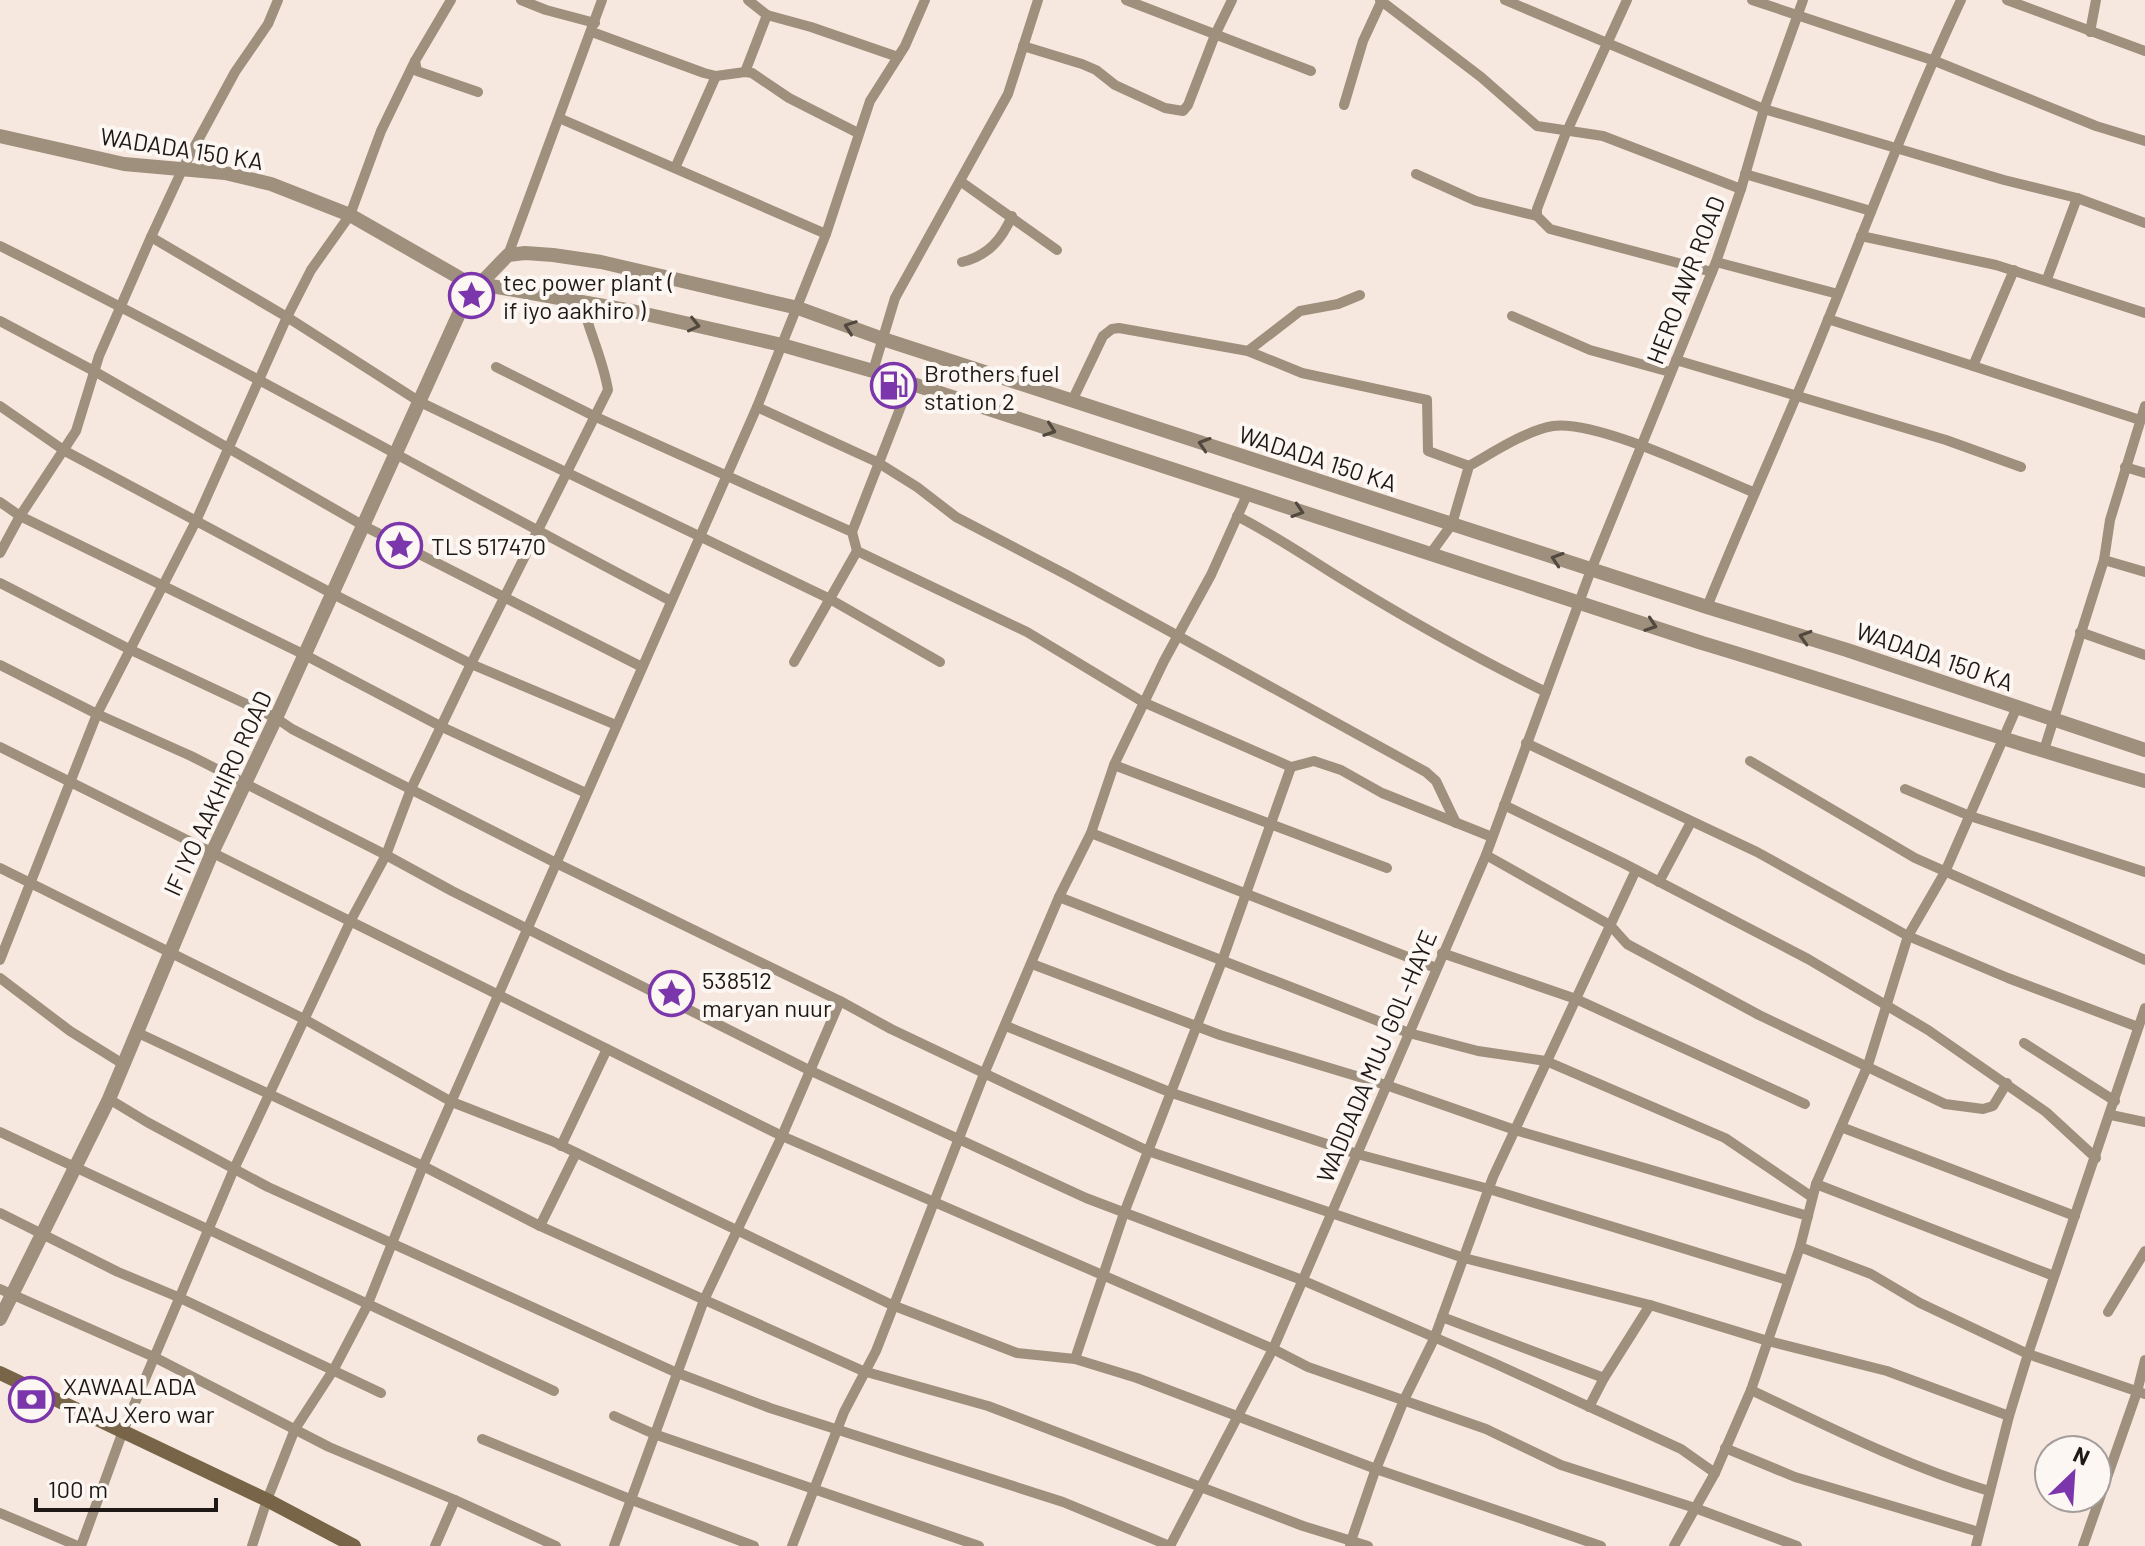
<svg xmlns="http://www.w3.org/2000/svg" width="2145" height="1546" viewBox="0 0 2145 1546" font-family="Barlow,sans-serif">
	<rect width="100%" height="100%" fill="#f7e8df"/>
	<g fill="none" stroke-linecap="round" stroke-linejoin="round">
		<g stroke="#9e907c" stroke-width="10">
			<path d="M 451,0 L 415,61 L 417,71 L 478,92"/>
			<path d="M 521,0 L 546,10 L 595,23"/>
			<path d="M 748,0 L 767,15 L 811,27 L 898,57"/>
			<path d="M 1126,0 L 1311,71"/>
			<path d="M 1380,0 L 1481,77 L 1537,126 L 1603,136 L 1741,189"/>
			<path d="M 1505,0 L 1764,109 L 2004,180 L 2077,198 L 2145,223"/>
			<path d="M 1752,0 L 1935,61 L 2096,126 L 2145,141"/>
			<path d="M 2007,0 L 2145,51"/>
			<path d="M 592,32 L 704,73 L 716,76 L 745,72 L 752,73 L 789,98 L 858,133"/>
			<path d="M 2090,32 L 2096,0"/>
			<path d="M 1023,46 L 1082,64 L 1096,70 L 1115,85 L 1165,108 L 1183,111 L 1188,105 L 1215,35 L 1232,0"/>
			<path d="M 745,72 L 767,15"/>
			<path d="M 1344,105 L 1363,41 L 1382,0"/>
			<path d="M 559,118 L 826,234"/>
			<path d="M 1568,129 L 1627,0"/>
			<path d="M 675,168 L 716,76"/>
			<path d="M 1416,174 L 1476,201 L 1537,216 L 1550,229 L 1712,272"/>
			<path d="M 1745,174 L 1871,211"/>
			<path d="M 960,181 L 1057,250"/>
			<path d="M 1537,216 L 1537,209 L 1567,130"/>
			<path d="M 1861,236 L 1996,265 L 2145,313"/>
			<path d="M 151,237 L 287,317 L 420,402 L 828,598 L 940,662"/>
			<path d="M 0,246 C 227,358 446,484 671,601"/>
			<path d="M 508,255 L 602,0"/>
			<path d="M 962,262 C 988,256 1002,239 1012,216"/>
			<path d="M 1716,262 L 1838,294"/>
			<path d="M 2047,279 L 2077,198"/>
			<path d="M 1512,316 L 1590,350 L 1670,372"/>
			<path d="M 1828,319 L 2140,420"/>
			<path d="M 0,321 L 94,371 L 364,526 L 642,667"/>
			<path d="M 1248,351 L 1300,311 L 1338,304 L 1360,295"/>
			<path d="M 1676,360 L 1946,440 L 2021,467"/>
			<path d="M 1973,366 L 2014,270"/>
			<path d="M 496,367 L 596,417 L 852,532 L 857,551 L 1027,632 L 1143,702 L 1291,767 L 1314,761 L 1341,770 L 1382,793 L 1492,837"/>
			<path d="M 873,371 L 895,298 L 1008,94 L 1038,0"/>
			<path d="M 1072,401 L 1103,336 L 1112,329 L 1119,328 L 1248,351 L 1302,373 L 1427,400 L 1428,451 L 1469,466"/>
			<path d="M 0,406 L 65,451 L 333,594 L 471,664 L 616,725"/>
			<path d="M 757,407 L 877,462 L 917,487 L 956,517 L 1067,575 L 1426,772 L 1436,781 L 1456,823"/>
			<path d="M 2125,467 L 2145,473"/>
			<path d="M 0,502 L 20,516 L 305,655 L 442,727 L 586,793"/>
			<path d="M 1237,516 C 1274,535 1302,554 1337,576 C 1405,618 1474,657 1546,692"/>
			<path d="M 852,532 L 910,383"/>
			<path d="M 0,553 L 20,516 L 76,431 L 99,356 L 151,237 L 183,168 L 235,72 L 268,24 L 278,0"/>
			<path d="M 1431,553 L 1452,524 L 1469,466 C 1492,453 1527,430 1553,426 C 1598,420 1708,474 1753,492"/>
			<path d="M 2104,560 L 2145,572"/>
			<path d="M 0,583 L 131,650 L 276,718 L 292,729 L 556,863 L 840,1001 L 891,1029 L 1148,1151 L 1464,1258 L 1650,1305 L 1768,1341 L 1887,1371 L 2009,1416"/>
			<path d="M 1707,607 C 1744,515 1786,424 1823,332 C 1868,221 1910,109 1961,0"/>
			<path d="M 2080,632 L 2145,655"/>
			<path d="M 794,662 L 857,551"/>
			<path d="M 0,665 L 97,714 L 191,756 L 386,855 L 452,891 L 809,1070 L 1086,1198 L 1302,1280 L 1496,1364 L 1681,1449 L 1715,1473"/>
			<path d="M 1526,743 L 1757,852 L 1908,936 L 2008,978 L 2138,1027"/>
			<path d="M 0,747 L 782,1136 L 1273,1349 L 1308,1367 L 1486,1429 L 1561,1465 L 1695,1508 L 1797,1546"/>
			<path d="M 2044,750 L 2104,560 L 2110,520 L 2145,406"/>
			<path d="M 1750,761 L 1915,858 L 2145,960"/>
			<path d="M 1114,765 L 1387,868"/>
			<path d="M 1905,789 L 1970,816 L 2145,872"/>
			<path d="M 1504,805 L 1623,863 L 1808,959 L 1928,1030 L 2046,1112 L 2096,1158"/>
			<path d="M 1091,833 L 1436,968"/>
			<path d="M 1486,855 L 1610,925 L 1627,944 L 1759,1015 L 1945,1104 L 1983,1109 L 1993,1106 L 2007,1083"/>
			<path d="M 0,868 L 304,1019 L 452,1102 L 552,1141 L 892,1305 L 1017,1353 L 1075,1359 L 1137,1378 L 1376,1469 L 1601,1546"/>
			<path d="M 1659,882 L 1691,822"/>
			<path d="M 1059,897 L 1409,1033 L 1478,1051 L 1546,1061 L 1725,1138 L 1812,1197"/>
			<path d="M 1442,953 L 1576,999 L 1805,1104"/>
			<path d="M 0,960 L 97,714 L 196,521 L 287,317 L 311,270 L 350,215 L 381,131 L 415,61"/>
			<path d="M 1032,964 L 1220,1035 L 1386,1085 L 1515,1130 L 1808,1216"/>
			<path d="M 0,978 L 70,1031 L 123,1064"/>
			<path d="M 1006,1026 L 1172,1093 L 1357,1154 L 1489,1189 L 1787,1280"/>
			<path d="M 136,1032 L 423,1166 L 540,1226 L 863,1371 L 988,1406 L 1303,1526 L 1368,1546"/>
			<path d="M 2024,1043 L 2115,1101"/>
			<path d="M 109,1099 L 147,1122 L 268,1187 L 675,1372 L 770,1408 L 1063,1502 L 1170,1546"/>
			<path d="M 2111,1115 L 2145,1122"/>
			<path d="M 1841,1127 L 2075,1216"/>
			<path d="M 0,1132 L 554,1391"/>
			<path d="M 561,1146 L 607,1049"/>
			<path d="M 1816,1184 L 2054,1276"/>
			<path d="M 0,1213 L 118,1272 L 178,1297 L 381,1393"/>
			<path d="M 540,1226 L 576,1153"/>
			<path d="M 1800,1247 L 1871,1274 L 1920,1303 L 2028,1354 L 2145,1394"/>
			<path d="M 0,1289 L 154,1357 L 329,1447 L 455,1500 L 556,1546"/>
			<path d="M 2108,1312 L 2145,1251"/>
			<path d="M 1442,1317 L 1604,1378"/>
			<path d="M 1075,1359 L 1124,1213 L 1222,961 L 1291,767"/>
			<path d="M 1751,1390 C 1829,1427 1906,1466 1989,1491"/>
			<path d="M 1589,1407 L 1604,1378 L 1650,1305"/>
			<path d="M 614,1416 L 654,1434 L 979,1546"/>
			<path d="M 482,1439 L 632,1500 L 754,1546"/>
			<path d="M 1725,1448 L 1795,1477 L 1979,1532"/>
			<path d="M 0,1513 L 78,1546"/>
			<path d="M 1350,1544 L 1374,1474 L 1404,1400 L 1434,1339 L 1493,1177 L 1636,870"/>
			<path d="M 81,1546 L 123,1431 L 234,1169 L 351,920 L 386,855 L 411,789 L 471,664 L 608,390 C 603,359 589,332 582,302"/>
			<path d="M 252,1546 L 267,1500 L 295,1429 L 334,1369 L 367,1306 L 423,1166 L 757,407 L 826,234 L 870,101 L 905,46 L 925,0"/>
			<path d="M 435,1546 L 455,1500"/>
			<path d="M 614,1546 L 704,1300 L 782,1136 L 840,1001"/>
			<path d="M 792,1546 L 844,1412 L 876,1351 L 984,1074 L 1059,897 L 1091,833 L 1114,765 L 1164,661 L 1211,575 L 1247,495"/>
			<path d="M 1170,1546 L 1273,1349 L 1486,855 L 1591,570 L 1716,262 L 1741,189 L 1764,109 L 1803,0"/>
			<path d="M 1674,1546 L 1715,1473 L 1751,1390 L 1800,1247 L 1816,1184 L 1868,1065 L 1908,936 L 1945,872 L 2017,707"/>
			<path d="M 1976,1546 L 2009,1416 L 2028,1354 L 2145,1008"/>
			<path d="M 2083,1546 L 2137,1392 L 2145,1360"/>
		</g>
		<g stroke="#9e907c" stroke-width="14">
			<path d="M 0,136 L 124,164 L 225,173 L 271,184 L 350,215 L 472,285 L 480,284 L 632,311 L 782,345 L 873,371 L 1702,643 C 1850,687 1996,739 2145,781"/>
			<path d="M 480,284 L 508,255 L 525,253 L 553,255 L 601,262 L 798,308 L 883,339 L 1707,607 L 1847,650 L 2145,750"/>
			<path d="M 0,1319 L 109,1099 L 212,853 L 276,718 L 472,285"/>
		</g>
		<path stroke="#786547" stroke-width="14" d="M 0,1373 L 267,1500 L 354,1546"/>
	</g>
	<defs><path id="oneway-chevron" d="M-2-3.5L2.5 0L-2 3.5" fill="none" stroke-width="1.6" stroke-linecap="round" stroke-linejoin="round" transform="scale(2)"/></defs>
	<g stroke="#51493f">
		<use href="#oneway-chevron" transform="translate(694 325) rotate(13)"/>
		<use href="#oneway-chevron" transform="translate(850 327) rotate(-160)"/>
		<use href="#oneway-chevron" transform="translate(1050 430) rotate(19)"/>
		<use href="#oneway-chevron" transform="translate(1204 444) rotate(-162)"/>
		<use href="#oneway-chevron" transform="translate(1298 511) rotate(18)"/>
		<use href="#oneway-chevron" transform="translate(1557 559) rotate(-162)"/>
		<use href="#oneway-chevron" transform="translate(1651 625) rotate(19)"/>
		<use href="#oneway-chevron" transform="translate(1805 637) rotate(-163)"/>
	</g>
	<defs>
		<symbol id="sight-ring" viewBox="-11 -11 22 22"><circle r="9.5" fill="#fdf7f4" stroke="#7a36aa" stroke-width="1.5"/><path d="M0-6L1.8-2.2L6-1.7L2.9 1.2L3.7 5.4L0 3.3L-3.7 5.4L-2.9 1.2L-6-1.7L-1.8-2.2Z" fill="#7a36aa"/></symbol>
		<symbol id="fuel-ring" viewBox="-11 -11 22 22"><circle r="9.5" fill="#fdf7f4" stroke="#7a36aa" stroke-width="1.5"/><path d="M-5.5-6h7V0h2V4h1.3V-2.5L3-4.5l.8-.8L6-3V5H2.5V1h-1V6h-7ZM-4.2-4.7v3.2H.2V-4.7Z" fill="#7a36aa"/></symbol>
		<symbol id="bank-ring" viewBox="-11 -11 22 22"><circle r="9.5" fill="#fdf7f4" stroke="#7a36aa" stroke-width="1.5"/><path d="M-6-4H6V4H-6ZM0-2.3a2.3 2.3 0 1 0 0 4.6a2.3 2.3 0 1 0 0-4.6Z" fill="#7a36aa"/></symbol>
	</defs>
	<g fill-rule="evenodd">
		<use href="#sight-ring" x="446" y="270" width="51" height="51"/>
		<use href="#fuel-ring" x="868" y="360" width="51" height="51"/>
		<use href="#sight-ring" x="374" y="520" width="51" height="51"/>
		<use href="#sight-ring" x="646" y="968" width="51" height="51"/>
		<use href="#bank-ring" x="6" y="1374" width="51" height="51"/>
	</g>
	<g text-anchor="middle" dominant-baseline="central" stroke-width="8" stroke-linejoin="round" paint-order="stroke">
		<g font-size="24" fill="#1e1916" stroke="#fdf7f4">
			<text transform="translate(182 148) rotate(9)">WADADA 150 KA</text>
			<text transform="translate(1685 280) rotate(-69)">HERO AWR ROAD</text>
			<text transform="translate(1318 458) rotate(18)">WADADA 150 KA</text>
			<text transform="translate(1935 656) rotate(19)">WADADA 150 KA</text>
			<text transform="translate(217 793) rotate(-65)">IF IYO AAKHIRO ROAD</text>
			<text transform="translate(1376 1056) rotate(-67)">WADDADA MUJ GOL-HAYE</text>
		</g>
		<g font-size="24" fill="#1e1916" stroke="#fdf7f4" text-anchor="start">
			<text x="503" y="281">tec power plant (<tspan x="503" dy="28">if iyo aakhiro )</tspan></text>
			<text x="924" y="372">Brothers fuel<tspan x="924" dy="28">station 2</tspan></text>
			<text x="431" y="545">TLS 517470</text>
			<text x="702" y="979">538512<tspan x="702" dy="28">maryan nuur</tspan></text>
			<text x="63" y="1385">XAWAALADA<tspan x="63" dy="28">TAAJ Xero war</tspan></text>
		</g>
	</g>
	<g transform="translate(2073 1474) rotate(25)"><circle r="38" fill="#fdf7f4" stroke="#a49e9b" stroke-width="2"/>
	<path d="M0-6L14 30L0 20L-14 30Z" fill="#7a36aa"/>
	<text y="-12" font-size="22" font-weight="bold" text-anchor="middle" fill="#1e1916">N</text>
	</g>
	<path d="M36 1498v12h180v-12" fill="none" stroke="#1e1916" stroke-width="4"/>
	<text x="48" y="1498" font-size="24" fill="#1e1916" stroke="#fdf7f4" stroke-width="6" paint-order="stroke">100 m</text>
</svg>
